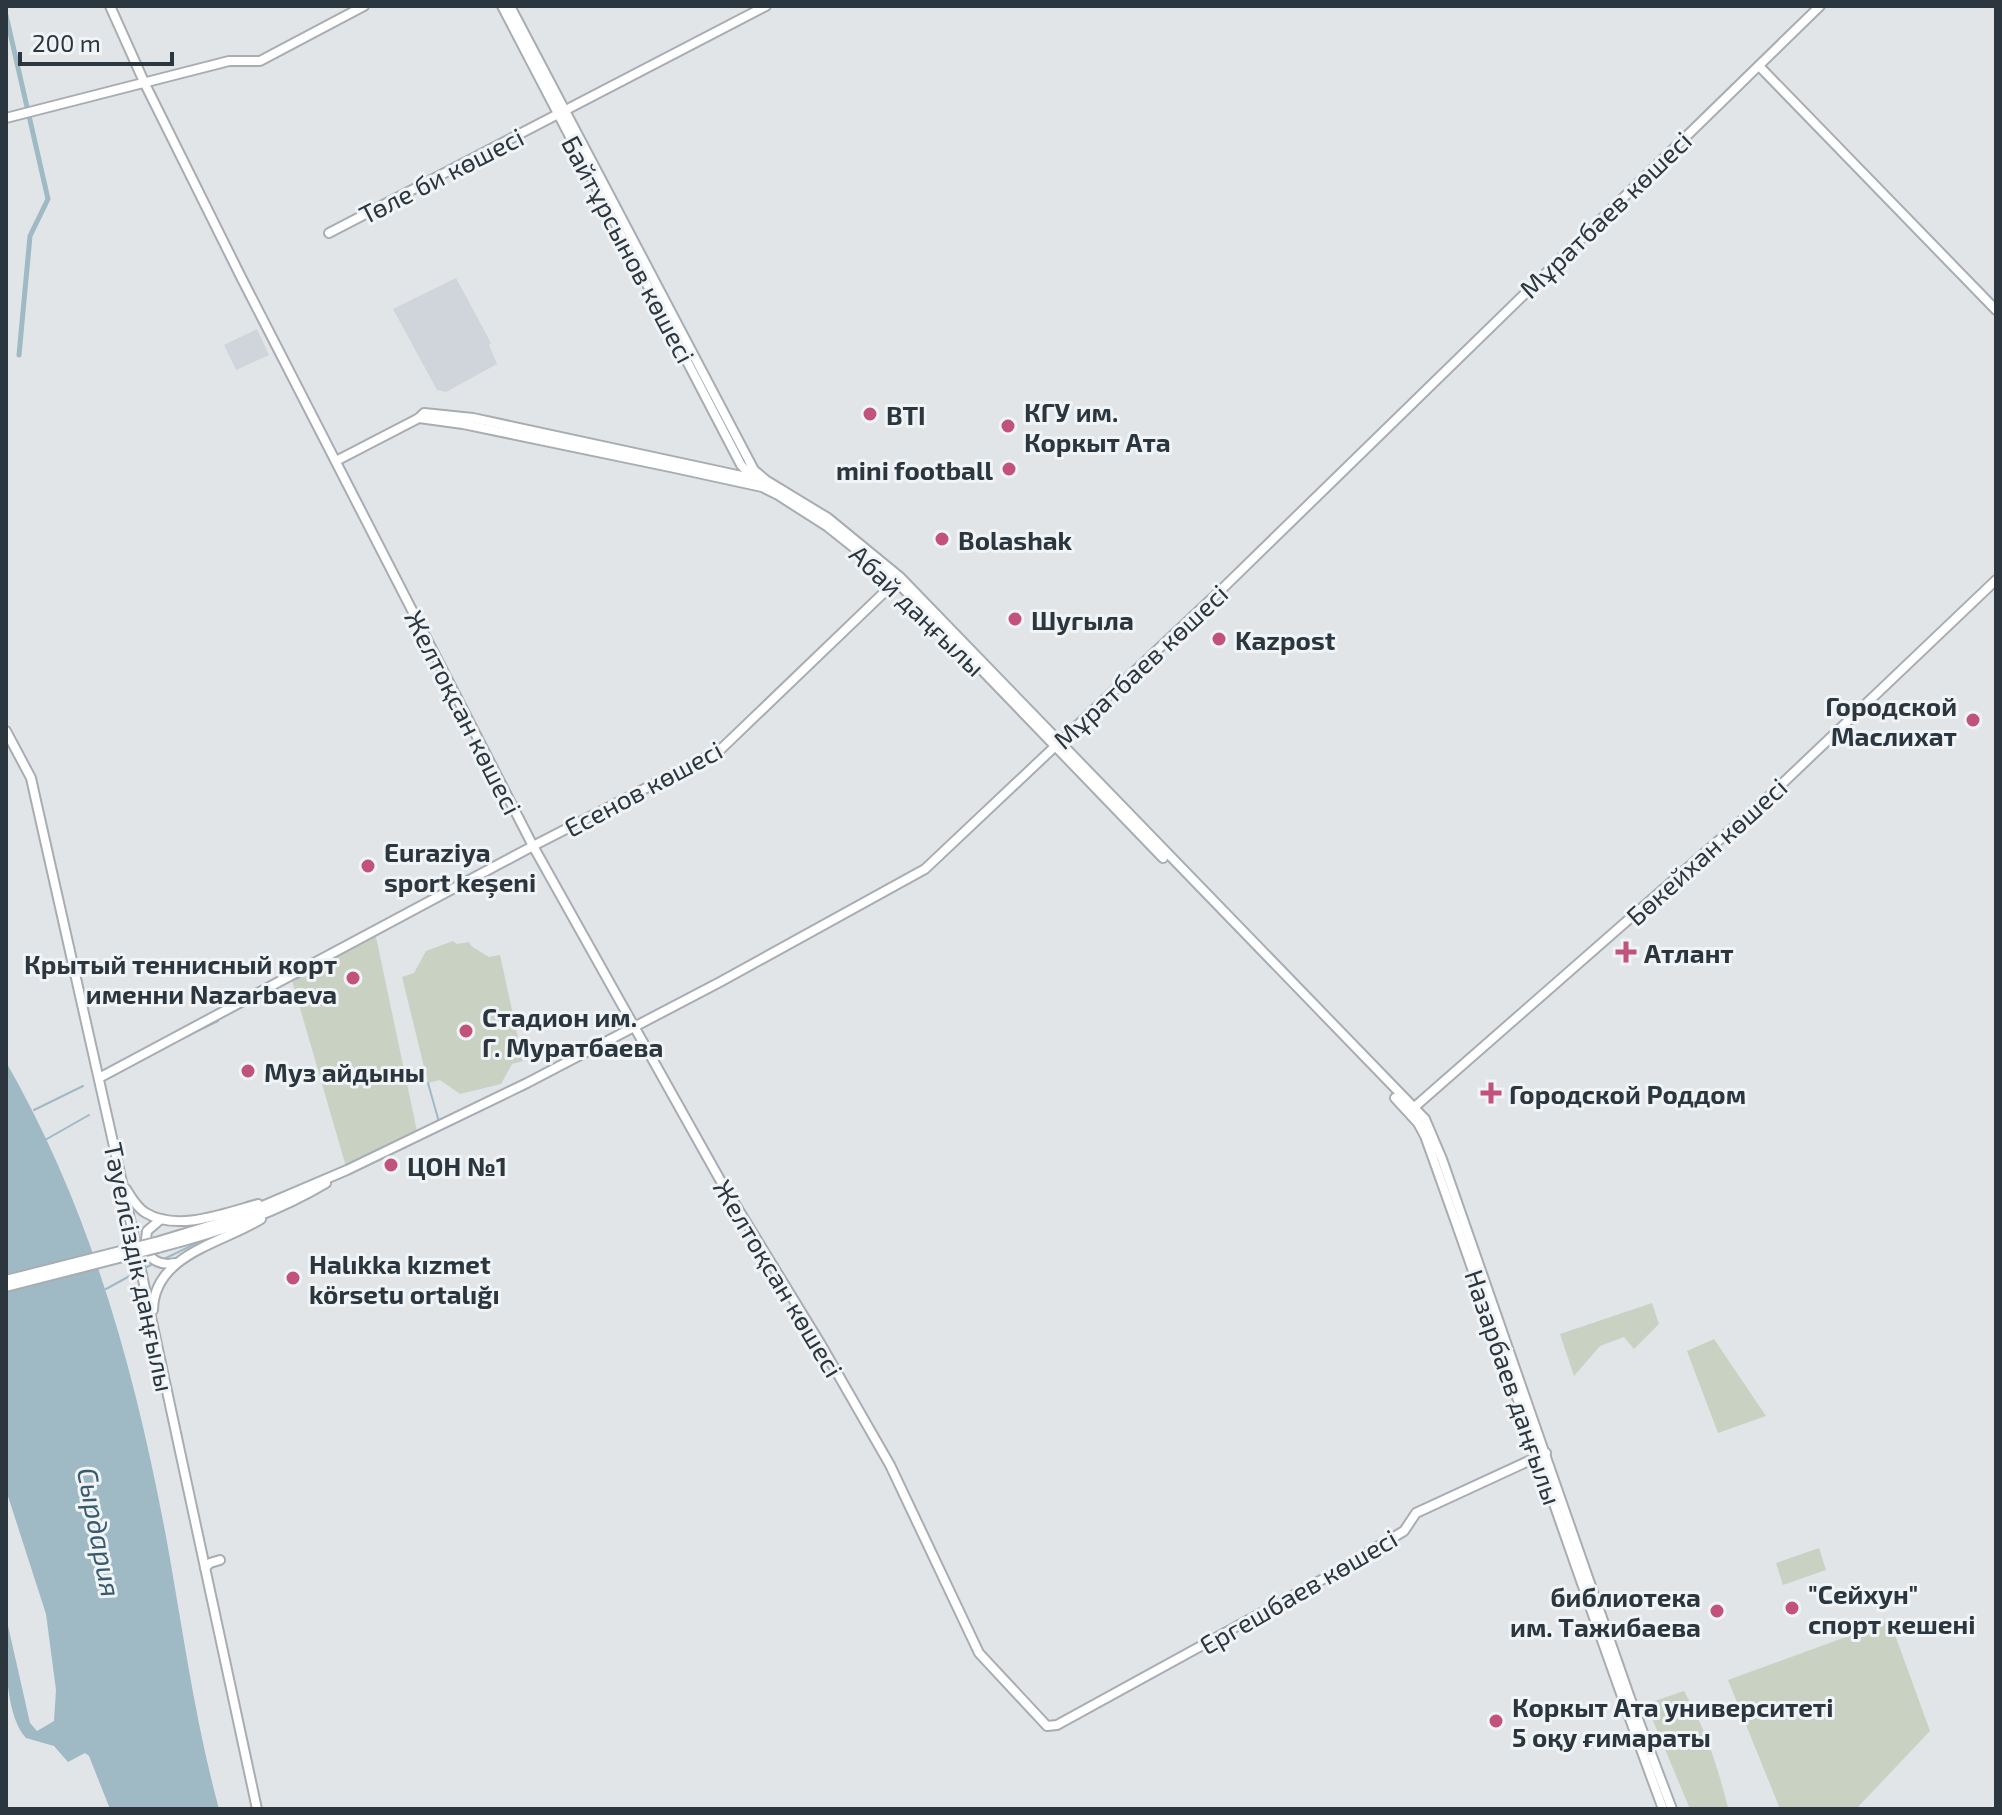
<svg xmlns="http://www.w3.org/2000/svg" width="2002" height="1815" viewBox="0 0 2002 1815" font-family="'Exo 2',sans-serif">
	<rect width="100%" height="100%" fill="#e1e5e8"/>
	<g fill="#cfd5da">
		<path d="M 456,278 L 491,343 L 489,345 L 497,364 L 446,392 L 437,390 L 393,309 Z"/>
		<path d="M 257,329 L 269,355 L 236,370 L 224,345 Z"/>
	</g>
	<g fill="#c9d1c3">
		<path d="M 375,932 L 418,1136 L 347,1170 L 291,977 Z"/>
		<path d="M 453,941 L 457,944 L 469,942 L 471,946 L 489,957 L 500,955 L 523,1061 L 512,1064 L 501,1084 L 460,1094 L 440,1080 L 428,1083 L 402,977 L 414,973 L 426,951 Z"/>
		<path d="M 1652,1303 L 1659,1324 L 1634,1349 L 1624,1337 L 1600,1346 L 1574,1376 L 1560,1334 Z"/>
		<path d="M 1714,1339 L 1766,1416 L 1718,1433 L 1687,1351 Z"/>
		<path d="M 1819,1548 L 1826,1570 L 1783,1585 L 1776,1563 Z"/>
		<path d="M 1890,1621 L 1930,1731 L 1856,1809 L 1780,1809 L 1728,1680 Z"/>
		<path d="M 1684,1691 C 1705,1728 1718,1767 1728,1808 L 1733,1809 L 1690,1809 L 1646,1704 Z"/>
	</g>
	<path fill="#9fb9c5" d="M 6,1062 C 91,1210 136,1374 167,1542 C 183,1631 195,1721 219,1809 L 110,1809 L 89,1756 L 85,1753 L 68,1762 L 54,1746 L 26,1738 C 3,1712 6,1650 6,1617 L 30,1723 L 37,1731 L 54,1721 L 56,1690 L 46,1614 L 6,1490 Z"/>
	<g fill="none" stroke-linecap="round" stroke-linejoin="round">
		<g stroke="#9fb9c5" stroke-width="2">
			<path d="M 305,974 L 327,963 L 333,972"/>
			<path d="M 296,979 L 300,977"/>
			<path d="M 183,1038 L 218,1021"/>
			<path d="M 428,1083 L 439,1122 L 437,1123"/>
			<path d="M 34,1110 L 83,1086"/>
			<path d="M 45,1140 L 89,1115"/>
			<path d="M 162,1260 L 207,1238"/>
			<path d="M 145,1268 L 153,1264"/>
			<path d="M 106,1289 L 137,1272"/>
		</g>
		<path stroke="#9fb9c5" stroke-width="5" d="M 6,15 L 48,199 L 30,236 L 19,355"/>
		<defs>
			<g id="secondary">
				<path d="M 110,6 L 145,84 L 241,277 L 533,846 L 719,1178 L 820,1343 L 890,1465 L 979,1653 L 1047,1726 L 1057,1725 L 1334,1573 L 1404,1531 L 1416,1513 L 1546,1453"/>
				<path d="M 502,6 L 741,465 L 761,486"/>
				<path d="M 510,6 L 754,470 L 767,481 L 828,518 L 900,577 L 1425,1119 L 1442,1159 L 1630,1698 L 1672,1809"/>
				<path d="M 1759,66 L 1996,310"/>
				<path d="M 6,118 L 229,61 L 260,61 L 364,6"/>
				<path d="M 329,233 L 766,6"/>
				<path d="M 419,418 L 463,424 L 670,467 L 762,487 L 778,495 L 828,527 L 896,581 L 1163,858"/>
				<path d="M 336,461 L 419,418 L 424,413 L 473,418 L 751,478"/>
				<path d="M 6,731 L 31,778 L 37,805 L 122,1182 L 257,1809"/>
				<path d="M 99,1078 L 533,846 L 720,750 L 896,581"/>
				<path d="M 1395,1098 L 1418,1123 L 1425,1136 C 1506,1360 1580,1586 1663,1809"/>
				<path d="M 1410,1111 L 1765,800 L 1996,580"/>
				<path d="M 126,1189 C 131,1197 137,1208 146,1213 C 177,1232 226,1213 258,1204"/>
				<path d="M 161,1219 L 147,1231 L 145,1248 C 151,1261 162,1266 175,1263"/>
				<path d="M 156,1242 L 232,1219 L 347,1170 L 527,1083 L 720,982 L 925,869 L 1223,588 L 1820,6"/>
				<path d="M 158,1248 C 216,1233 274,1214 326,1183"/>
				<path d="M 153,1310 C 154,1254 223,1243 261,1219"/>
				<path d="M 205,1568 L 210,1563 L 220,1560"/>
			</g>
		</defs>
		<use href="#secondary" stroke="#a7adb2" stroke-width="12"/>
		<use href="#secondary" stroke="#fff" stroke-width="8"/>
		<defs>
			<g id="secondary-bridge">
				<path d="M 6,1280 L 156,1242"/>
				<path d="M 6,1287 L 158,1248"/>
			</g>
		</defs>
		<use href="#secondary-bridge" stroke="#a7adb2" stroke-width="12" stroke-linecap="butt"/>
		<use href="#secondary-bridge" stroke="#fff" stroke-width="8"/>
	</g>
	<g fill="#c15279" stroke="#f0f4f6" stroke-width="3">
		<circle cx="870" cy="414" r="8"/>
		<circle cx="1008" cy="426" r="8"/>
		<circle cx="1009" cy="469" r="8"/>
		<circle cx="942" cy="539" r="8"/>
		<circle cx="1015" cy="619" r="8"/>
		<circle cx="1219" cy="639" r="8"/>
		<circle cx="1973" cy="720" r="8"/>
		<circle cx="368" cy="866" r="8"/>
		<path d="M1622 940h8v8h8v8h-8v8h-8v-8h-8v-8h8z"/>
		<circle cx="353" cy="978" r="8"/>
		<circle cx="466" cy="1031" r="8"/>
		<circle cx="248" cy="1071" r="8"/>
		<path d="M1487 1081h8v8h8v8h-8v8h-8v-8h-8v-8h8z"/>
		<circle cx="391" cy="1165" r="8"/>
		<circle cx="293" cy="1278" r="8"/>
		<circle cx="1792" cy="1608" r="8"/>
		<circle cx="1717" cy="1611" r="8"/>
		<circle cx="1496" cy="1721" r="8"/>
	</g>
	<g text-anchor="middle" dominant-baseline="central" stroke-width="6" stroke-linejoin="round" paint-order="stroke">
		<g font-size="26" fill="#2b363e" stroke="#f0f4f6">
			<text transform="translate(441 175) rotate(-27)">Төле би көшесі</text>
			<text transform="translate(1605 214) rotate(-44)">Мұратбаев көшесі</text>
			<text transform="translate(629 249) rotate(62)">Байтұрсынов көшесі</text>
			<text transform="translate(918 610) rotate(44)">Абай даңғылы</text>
			<text transform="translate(1140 666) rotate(-43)">Мұратбаев көшесі</text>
			<text transform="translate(464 712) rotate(63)">Желтоқсан көшесі</text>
			<text transform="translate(643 788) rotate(-28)">Есенов көшесі</text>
			<text transform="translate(1706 851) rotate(-42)">Бөкейхан көшесі</text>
			<text transform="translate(140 1267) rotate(78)">Тәуелсіздік даңғылы</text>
			<text transform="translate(779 1278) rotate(59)">Желтоқсан көшесі</text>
			<text transform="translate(1514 1387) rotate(71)">Назарбаев даңғылы</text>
			<text transform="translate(1298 1591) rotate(-30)">Ергешбаев көшесі</text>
		</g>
		<g font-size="26" font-weight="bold" fill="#2b363e" stroke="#f0f4f6" text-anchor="start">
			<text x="1024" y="411">КГУ им.<tspan x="1024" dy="30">Коркыт Ата</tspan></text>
			<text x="886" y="414">BTI</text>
			<text x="993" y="469" text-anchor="end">mini football</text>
			<text x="958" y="539">Bolashak</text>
			<text x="1031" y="619">Шугыла</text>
			<text x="1235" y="639">Kazpost</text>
			<text x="1957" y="705" text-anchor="end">Городской<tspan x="1957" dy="30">Маслихат</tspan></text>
			<text x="384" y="851">Euraziya<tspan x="384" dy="30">sport keşeni</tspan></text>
			<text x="1644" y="952">Атлант</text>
			<text x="337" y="963" text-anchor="end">Крытый теннисный корт<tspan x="337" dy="30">именни Nazarbaeva</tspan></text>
			<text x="482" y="1016">Стадион им.<tspan x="482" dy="30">Г. Муратбаева</tspan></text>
			<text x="264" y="1071">Муз айдыны</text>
			<text x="1509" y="1093">Городской Роддом</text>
			<text x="407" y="1165">ЦОН №1</text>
			<text x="309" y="1263">Halıkka kızmet<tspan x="309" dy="30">körsetu ortalığı</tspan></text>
			<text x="1808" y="1593">"Сейхун"<tspan x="1808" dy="30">спорт кешені</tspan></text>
			<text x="1701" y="1596" text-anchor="end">библиотека<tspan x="1701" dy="30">им. Тажибаева</tspan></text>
			<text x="1512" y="1706">Коркыт Ата университеті<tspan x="1512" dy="30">5 оқу ғимараты</tspan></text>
		</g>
		<g font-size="28" font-style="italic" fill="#395b6e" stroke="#f0f4f6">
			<text transform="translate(100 1532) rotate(79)">Сырдария</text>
		</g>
	</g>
	<rect width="2002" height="1815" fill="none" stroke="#2b363e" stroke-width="16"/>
	<path d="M20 52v12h152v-12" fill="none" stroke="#2b363e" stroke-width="4"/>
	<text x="32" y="52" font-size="24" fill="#2b363e" stroke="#f0f4f6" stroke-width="6" paint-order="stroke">200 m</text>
</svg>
